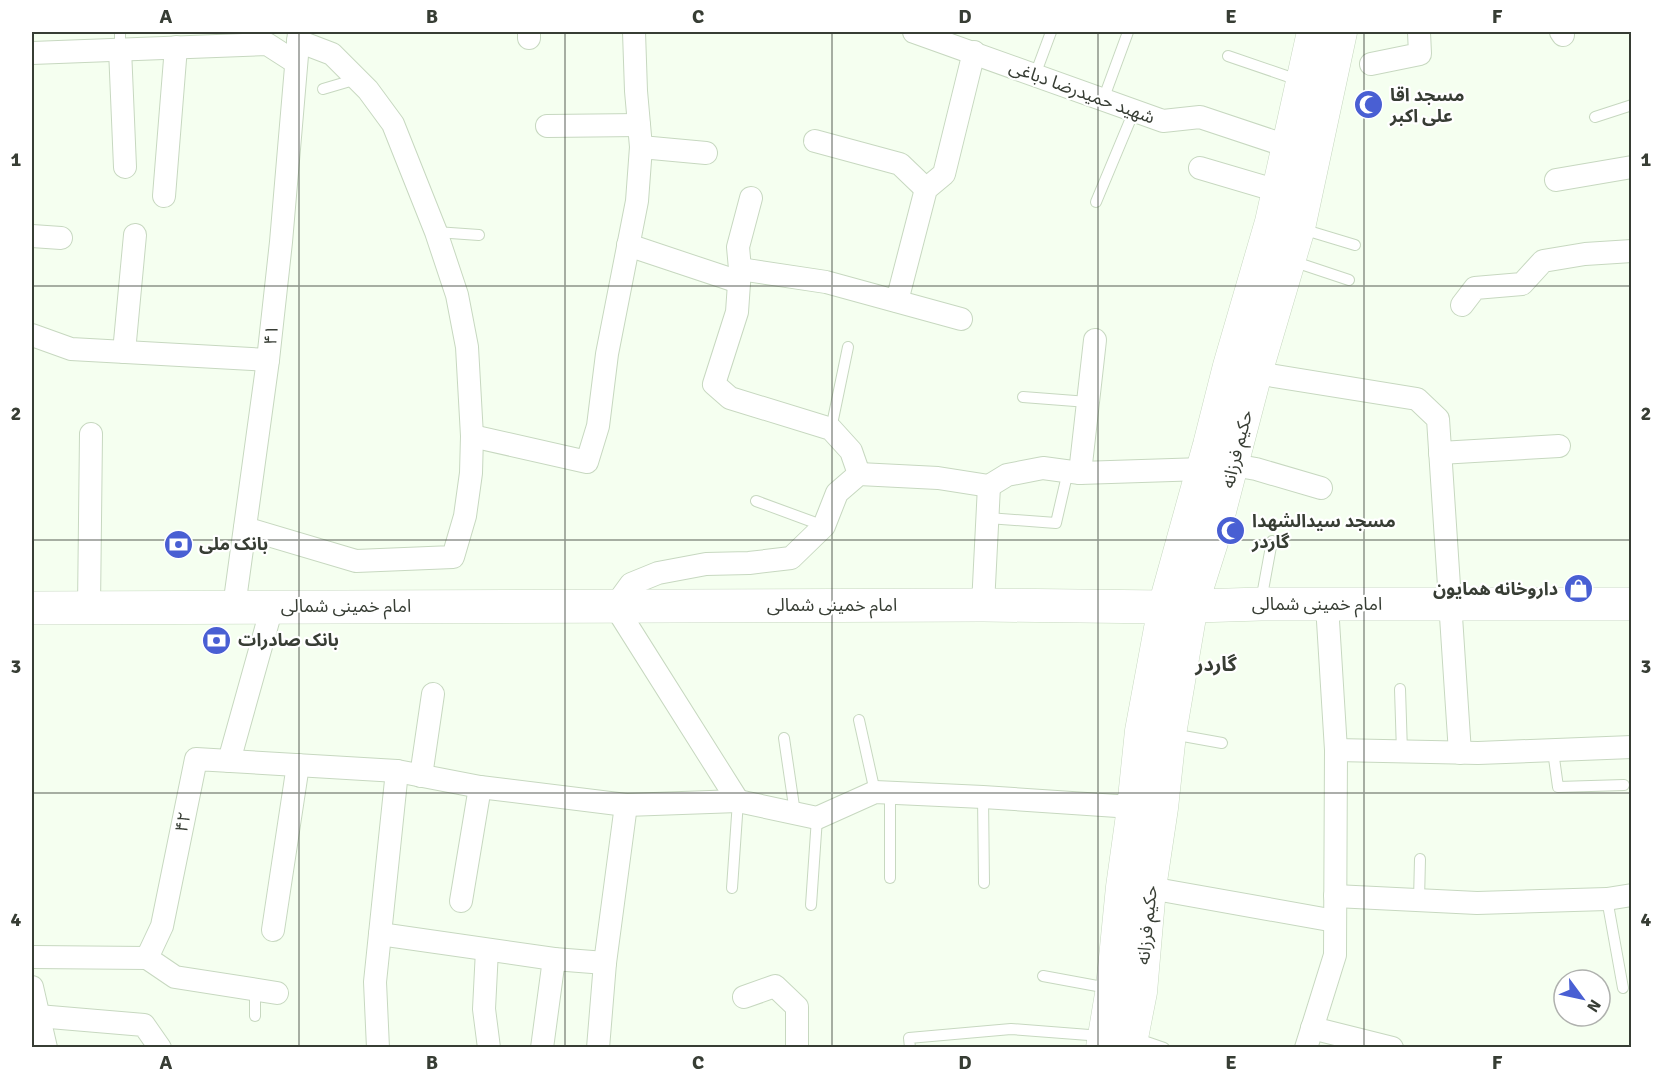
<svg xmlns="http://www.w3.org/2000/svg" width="1663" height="1079" viewBox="0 0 1663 1079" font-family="Signika,'Noto Sans Arabic',sans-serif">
	<rect width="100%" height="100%" fill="#f5fff0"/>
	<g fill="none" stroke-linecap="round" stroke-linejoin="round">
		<defs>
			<g id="lane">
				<path d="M 120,49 L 120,32"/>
				<path d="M 1228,56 L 1298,80"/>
				<path d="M 1035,75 L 1051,32"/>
				<path d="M 323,89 L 357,79"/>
				<path d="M 1103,100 L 1128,32"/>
				<path d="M 1595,117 L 1632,105"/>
				<path d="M 1096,202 L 1134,111"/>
				<path d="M 1302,229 L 1355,245"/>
				<path d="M 436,232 L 479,235"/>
				<path d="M 1292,261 L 1349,280"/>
				<path d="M 1023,397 L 1088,402"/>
				<path d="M 831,429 L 848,347"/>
				<path d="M 756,501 L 824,526"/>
				<path d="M 988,518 L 1056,523 L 1068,471"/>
				<path d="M 1261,601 L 1272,541"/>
				<path d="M 1400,689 L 1402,752"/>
				<path d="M 859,720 L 875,792"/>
				<path d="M 1172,734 L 1222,743"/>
				<path d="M 784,738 L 795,813"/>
				<path d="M 1553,751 L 1558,787 L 1624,785"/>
				<path d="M 890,793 L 890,878"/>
				<path d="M 983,797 L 984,883"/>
				<path d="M 732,888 L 738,801"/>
				<path d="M 1607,899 L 1623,988"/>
				<path d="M 1419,900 L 1420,859"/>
				<path d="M 811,905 L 817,818"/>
				<path d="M 1043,976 L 1108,988"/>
				<path d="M 255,1016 L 255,989"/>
				<path d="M 1135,1038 L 1164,1048"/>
				<path d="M 910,1048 L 909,1038 L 1011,1029 L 1102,1036"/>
			</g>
			<g id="street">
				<path d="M 529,32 L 529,38"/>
				<path d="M 914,32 L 1163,121 L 1200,117 L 1302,151"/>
				<path d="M 1561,32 L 1563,35"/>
				<path d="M 120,49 L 125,167"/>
				<path d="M 32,53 L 267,44 L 295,62"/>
				<path d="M 1371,64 L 1420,54 L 1419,32"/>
				<path d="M 547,126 L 639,125"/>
				<path d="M 815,141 L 900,164 L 926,189"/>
				<path d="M 641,147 L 706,153"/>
				<path d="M 1200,168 L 1278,191"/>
				<path d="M 1556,180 L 1632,167"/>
				<path d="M 164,196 L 176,47"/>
				<path d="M 751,198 L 738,247 L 740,269 L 737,312 L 714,384 L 730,398 L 831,429 L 851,451 L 859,474"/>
				<path d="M 32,236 L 61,238"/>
				<path d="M 628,245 L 739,282"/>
				<path d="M 740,269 L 826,282 L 961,319"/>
				<path d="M 897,301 L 926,189 L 944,174 L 974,52"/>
				<path d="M 1462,305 L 1475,288 L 1522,284 L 1543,261 L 1585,254 L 1632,251"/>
				<path d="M 32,335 L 71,349 L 268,360"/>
				<path d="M 124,352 L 135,235"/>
				<path d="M 1256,373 L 1417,399 L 1438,419 L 1460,753"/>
				<path d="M 472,436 L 587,462 L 598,426 L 607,354 L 637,201 L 641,147 L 636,91 L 634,32"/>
				<path d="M 1440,453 L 1559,446"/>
				<path d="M 1080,473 L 1095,340"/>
				<path d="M 245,528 L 356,561 L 453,557 L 465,516 L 471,473 L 472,436 L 467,347 L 457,295 L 436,232 L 393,124 L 368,90 L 332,54 L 298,41"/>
				<path d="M 983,605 L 989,486"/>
				<path d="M 89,607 L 91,434"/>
				<path d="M 234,607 L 268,360 L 281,242 L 299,32"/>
				<path d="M 1336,750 L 1478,753 L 1632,747"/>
				<path d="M 229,761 L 272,607"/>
				<path d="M 421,776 L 433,694"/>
				<path d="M 738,801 L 615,606 L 631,584 L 658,573 L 706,564 L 749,563 L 791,558 L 824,526 L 837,493 L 859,474 L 938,478 L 989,486 L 1007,475 L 1043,468 L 1080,473 L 1203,469 L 1233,465 L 1256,469 L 1321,488"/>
				<path d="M 1150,888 L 1335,921"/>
				<path d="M 1335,896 L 1477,903 L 1607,899 L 1632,895"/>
				<path d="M 461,901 L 480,787"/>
				<path d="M 273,930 L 298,765"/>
				<path d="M 380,934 L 554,959 L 605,963"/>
				<path d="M 487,950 L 484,1009 L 489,1048"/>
				<path d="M 32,957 L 147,958 L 162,926 L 196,759 L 397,771 L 480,787 L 626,805 L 738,801 L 817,818 L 875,792 L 983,797 L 1147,808"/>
				<path d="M 147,958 L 175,977 L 277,993"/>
				<path d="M 32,987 L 46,1048"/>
				<path d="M 744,997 L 775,986 L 797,1007 L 797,1048"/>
				<path d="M 38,1016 L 144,1025 L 160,1048"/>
				<path d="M 1312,1028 L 1392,1048"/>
				<path d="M 378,1048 L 375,982 L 397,771"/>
				<path d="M 542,1048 L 554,959"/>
				<path d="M 598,1048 L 605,963 L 626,805"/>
				<path d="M 1306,1048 L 1335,955 L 1336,750 L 1327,605"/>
			</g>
			<g id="secondary">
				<path d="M 1102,1048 L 1112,988 L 1122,887 L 1133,808 L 1141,731 L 1164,607 L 1209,445 L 1229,366 L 1271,222 L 1313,32"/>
				<path d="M 1130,1048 L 1141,992 L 1150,888 L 1162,808 L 1170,734 L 1192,605 L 1212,542 L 1256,373 L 1299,228 L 1341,32"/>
			</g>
			<path id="primary" d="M 32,608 L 983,605 L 1164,607 L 1261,604 L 1632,604"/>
		</defs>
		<use href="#lane" stroke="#c7d8c0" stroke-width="12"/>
		<use href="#street" stroke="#c7d8c0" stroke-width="24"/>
		<use href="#secondary" stroke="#c7d8c0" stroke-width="33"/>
		<use href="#primary" stroke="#c7d8c0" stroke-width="34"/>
		<use href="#lane" stroke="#fff" stroke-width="10"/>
		<use href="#street" stroke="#fff" stroke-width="22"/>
		<use href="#secondary" stroke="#fff" stroke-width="32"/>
		<use href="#primary" stroke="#fff" stroke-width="33"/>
	</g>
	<path fill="none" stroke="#373d34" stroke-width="1.5" stroke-opacity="0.55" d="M 299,32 L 299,1048M 565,32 L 565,1048M 832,32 L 832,1048M 1098,32 L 1098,1048M 1364,32 L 1364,1048M 32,286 L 1632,286M 32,540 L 1632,540M 32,793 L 1632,793"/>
	<defs>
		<symbol id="mosque-disc" viewBox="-11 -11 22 22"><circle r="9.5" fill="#495fd3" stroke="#fff"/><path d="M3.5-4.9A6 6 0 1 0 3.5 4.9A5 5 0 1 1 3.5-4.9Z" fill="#fff"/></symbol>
		<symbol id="bank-disc" viewBox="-11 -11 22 22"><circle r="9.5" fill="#495fd3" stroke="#fff"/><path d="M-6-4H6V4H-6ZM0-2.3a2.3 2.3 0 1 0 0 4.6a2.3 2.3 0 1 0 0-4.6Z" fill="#fff"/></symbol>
		<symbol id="shop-disc" viewBox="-11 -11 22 22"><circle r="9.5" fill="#495fd3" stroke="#fff"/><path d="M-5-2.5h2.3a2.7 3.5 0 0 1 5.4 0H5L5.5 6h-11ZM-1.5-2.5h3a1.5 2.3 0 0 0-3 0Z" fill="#fff"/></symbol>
	</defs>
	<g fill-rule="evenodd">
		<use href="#mosque-disc" x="1352" y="88" width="33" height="33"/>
		<use href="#mosque-disc" x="1214" y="514" width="33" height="33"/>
		<use href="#bank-disc" x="162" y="528" width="33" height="33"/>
		<use href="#shop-disc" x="1562" y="572" width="33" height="33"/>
		<use href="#bank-disc" x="200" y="624" width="33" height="33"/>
	</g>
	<g text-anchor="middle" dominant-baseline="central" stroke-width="4.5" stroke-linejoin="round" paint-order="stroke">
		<g font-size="18" fill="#373d34" stroke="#fff">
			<text transform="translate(1082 92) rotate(20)">شهید حمیدرضا دباغی</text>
			<text transform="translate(271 335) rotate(-84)">۴۱</text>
			<text transform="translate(1237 449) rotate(-76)">حکیم فرزانه</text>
			<text x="1317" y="604">امام خمینی شمالی</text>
			<text x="832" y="605">امام خمینی شمالی</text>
			<text x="346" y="606">امام خمینی شمالی</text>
			<text transform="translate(183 822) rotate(-78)">۴۲</text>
			<text transform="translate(1147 925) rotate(-84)">حکیم فرزانه</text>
		</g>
		<g font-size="18" font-weight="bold" fill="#373d34" stroke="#fff" text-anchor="start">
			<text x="1390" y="95">مسجد اقا<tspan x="1390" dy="21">علی اکبر</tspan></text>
			<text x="1252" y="521">مسجد سیدالشهدا<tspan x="1252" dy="21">گاردر</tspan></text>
			<text x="199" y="544">بانک ملی</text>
			<text x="1558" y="589" text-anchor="end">داروخانه همایون</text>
			<text x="238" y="640">بانک صادرات</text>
		</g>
		<g font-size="20" font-weight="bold" fill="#373d34" stroke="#fff">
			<text x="1216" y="664">گاردر</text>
		</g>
	</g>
	<rect width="1663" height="1079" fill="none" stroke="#ffffff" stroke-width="66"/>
	<g transform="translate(1582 998) rotate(123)"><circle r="28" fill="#ffffff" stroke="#afb1ae" stroke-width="1.5"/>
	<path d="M0-4.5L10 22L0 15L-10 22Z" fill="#495fd3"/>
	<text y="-9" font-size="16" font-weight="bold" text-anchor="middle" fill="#373d34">N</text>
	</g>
	<rect x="33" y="33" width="1597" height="1013" fill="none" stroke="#373d34" stroke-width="2"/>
	<g font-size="20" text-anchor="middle" font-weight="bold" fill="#373d34">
		<text x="166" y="23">A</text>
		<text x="432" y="23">B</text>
		<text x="698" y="23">C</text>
		<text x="965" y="23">D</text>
		<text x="1231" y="23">E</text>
		<text x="1497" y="23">F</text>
		<text x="16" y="166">1</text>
		<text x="1646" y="166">1</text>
		<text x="16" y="420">2</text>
		<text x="1646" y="420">2</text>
		<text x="16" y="673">3</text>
		<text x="1646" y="673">3</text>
		<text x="16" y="926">4</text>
		<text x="1646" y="926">4</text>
		<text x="166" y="1069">A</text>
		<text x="432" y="1069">B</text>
		<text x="698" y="1069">C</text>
		<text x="965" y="1069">D</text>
		<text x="1231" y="1069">E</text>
		<text x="1497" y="1069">F</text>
	</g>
</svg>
